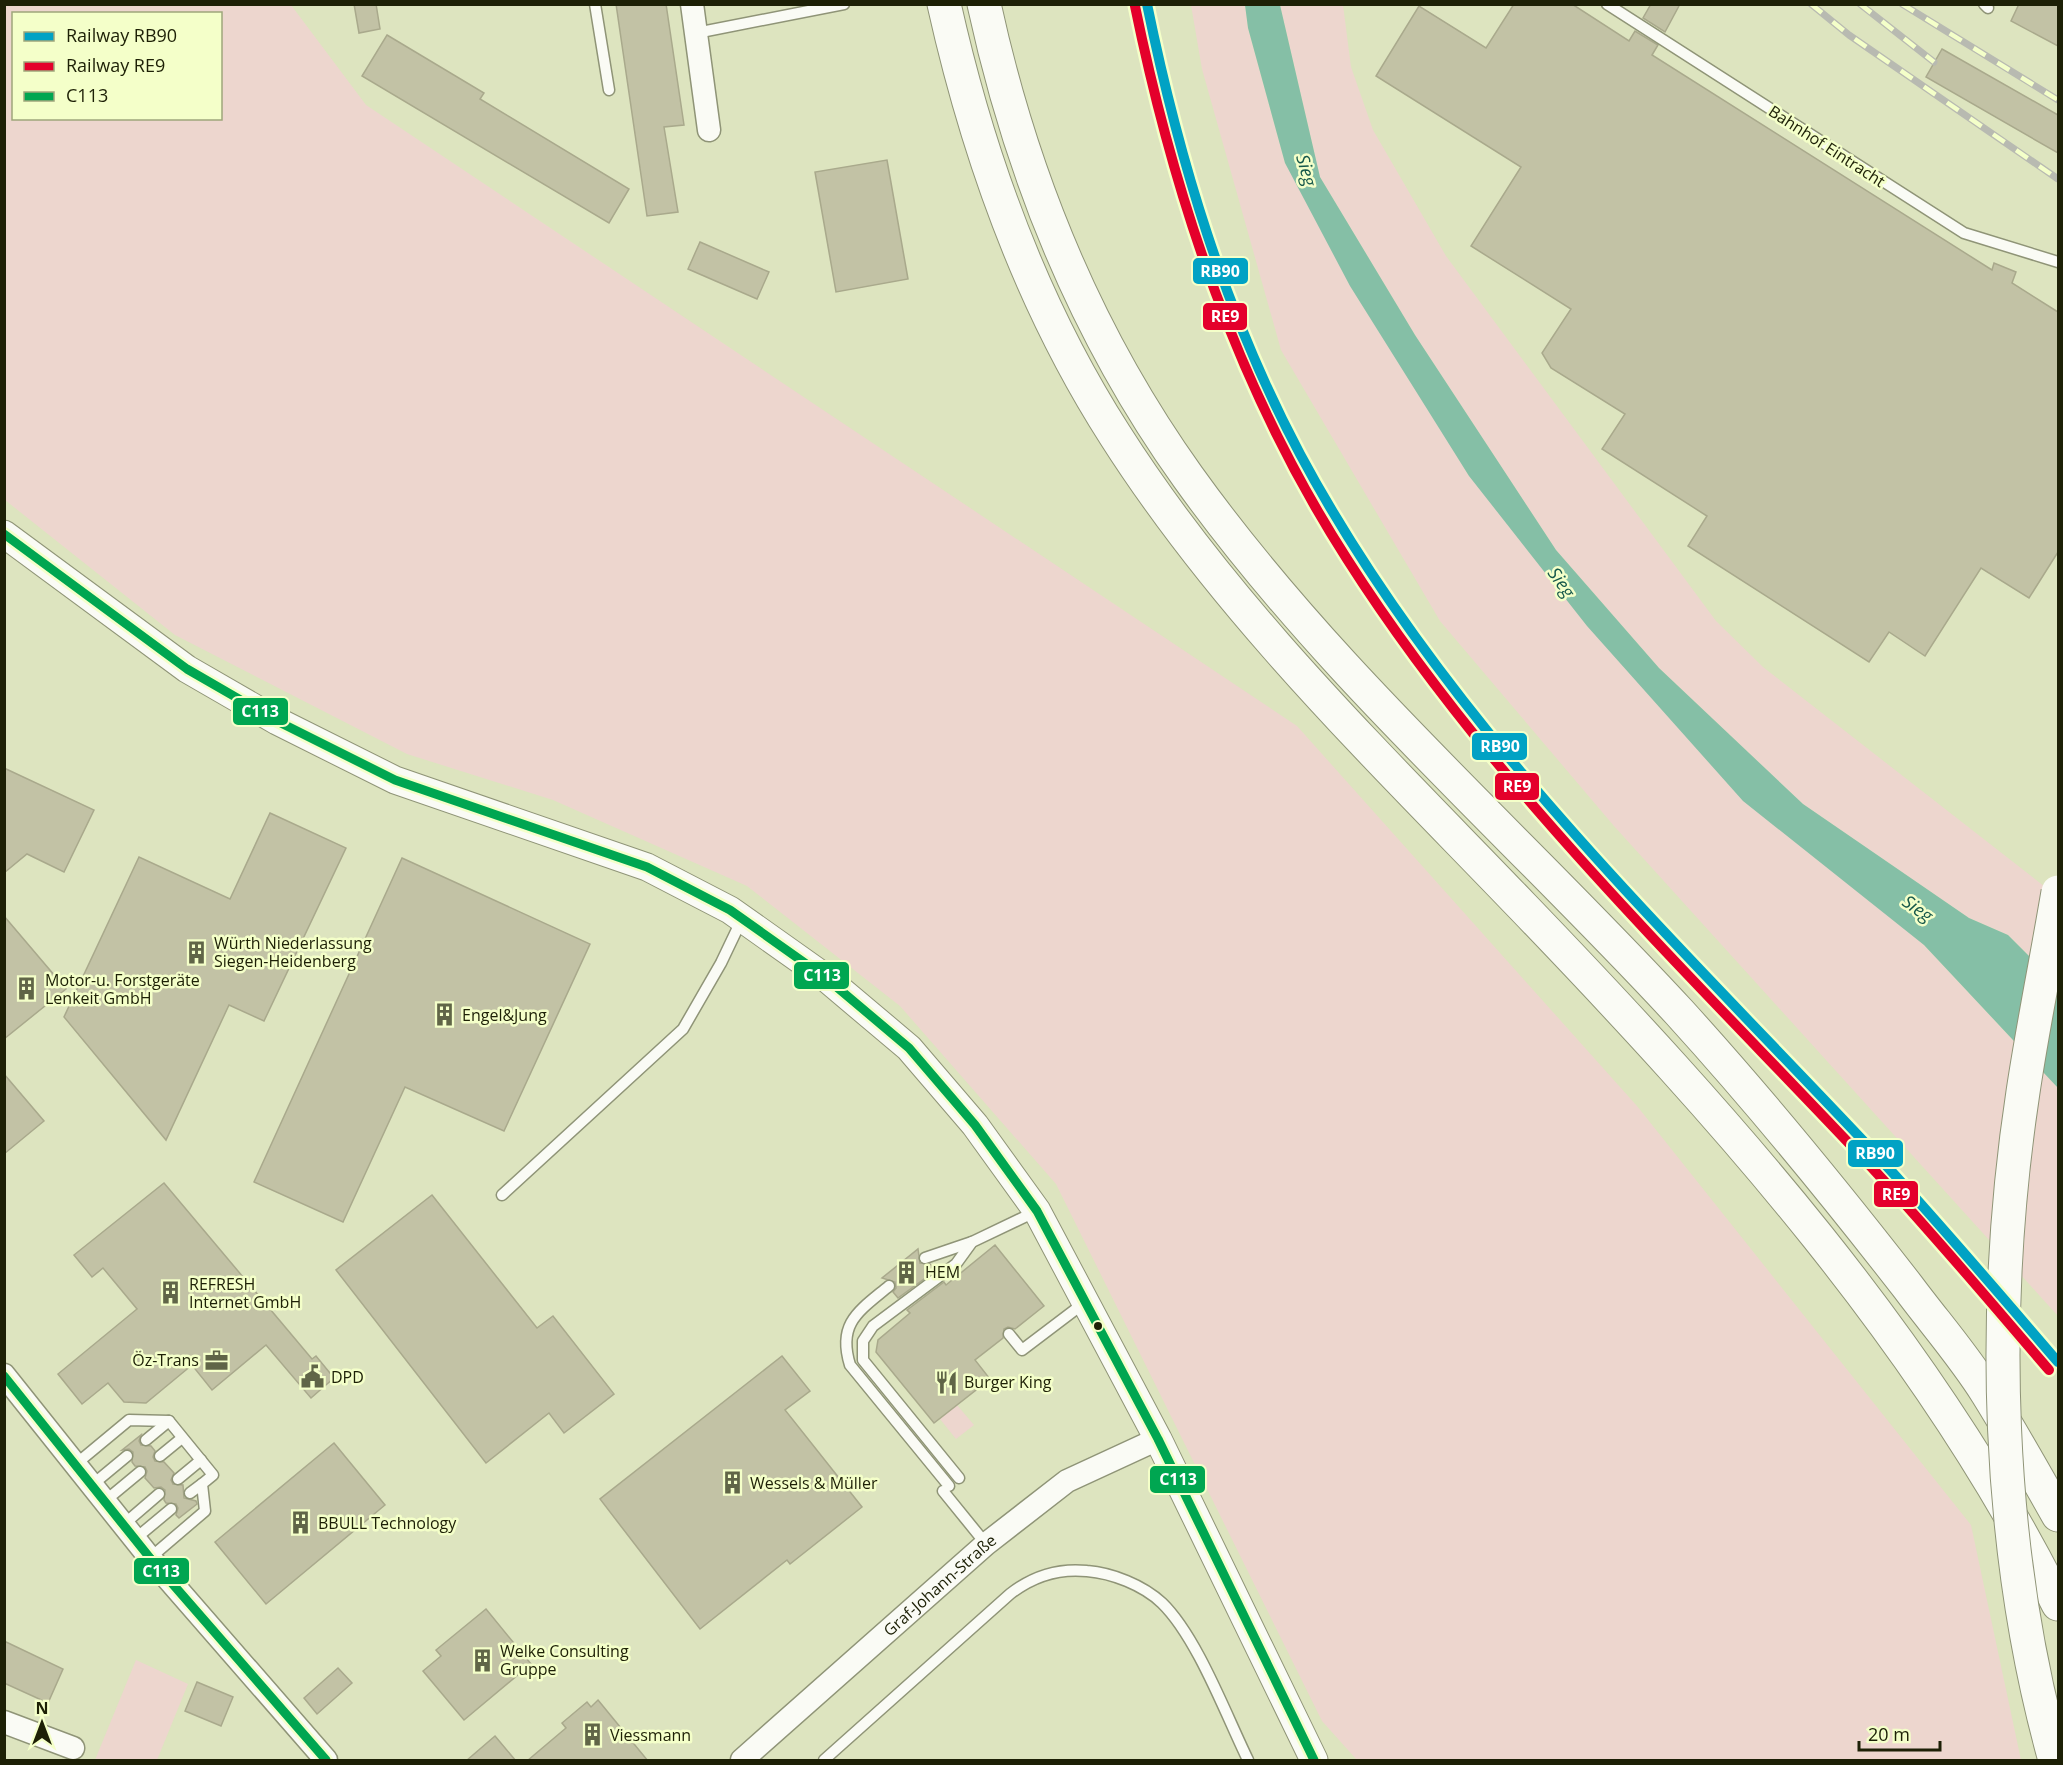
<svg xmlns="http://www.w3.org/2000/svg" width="2063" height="1765" viewBox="0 0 2063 1765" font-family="'Open Sans',sans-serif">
	<rect width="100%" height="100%" fill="#dde4bf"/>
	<g fill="#edd6ce" fill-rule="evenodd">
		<path d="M 4,5 L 291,5 L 366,105 L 1297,726 L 1637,1106 L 1971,1525 L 2021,1760 L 1357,1760 L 1322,1721 L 1056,1184 L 900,1006 L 747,886 L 553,800 L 407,754 L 175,635 L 5,500 ZM 14,14 L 220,14 L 220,118 L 14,118 Z"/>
		<path d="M 1191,5 L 1245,5 L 1248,28 L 1285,163 L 1469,476 L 1924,945 L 2058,1088 L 2058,1316 L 1614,826 L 1440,621 L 1281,350 L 1202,69 Z"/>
		<path d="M 1280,5 L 1343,5 L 1351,67 L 1373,130 L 1446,256 L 1716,621 L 1763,667 L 2058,897 L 2058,985 L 2008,935 L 1969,918 L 1803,804 L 1659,668 L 1556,550 L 1415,335 L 1320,177 Z"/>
		<path d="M 957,1405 L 974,1425 L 956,1439 L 940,1419 Z"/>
		<path d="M 136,1660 L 188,1684 L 157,1760 L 95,1760 Z"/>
	</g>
	<path fill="#85bfa6" d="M 1245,5 L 1280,5 L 1320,177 L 1415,335 L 1556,550 L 1659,668 L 1803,804 L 1969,918 L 2008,935 L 2058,985 L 2058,1088 L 1924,945 L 1743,801 L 1587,626 L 1469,476 L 1350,286 L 1285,163 L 1248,28 Z"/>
	<g fill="#c2c2a5" stroke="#a9a98c" stroke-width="1.5">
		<path d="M 354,4 L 376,4 L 380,29 L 359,33 Z"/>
		<path d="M 616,4 L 666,4 L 684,125 L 664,127 L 678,212 L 647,216 Z"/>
		<path d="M 1514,4 L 1572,4 L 1629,41 L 1635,31 L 1658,45 L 1652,55 L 1992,270 L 1994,263 L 2016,272 L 2012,283 L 2058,312 L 2058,552 L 2029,598 L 1981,568 L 1925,656 L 1889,632 L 1869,662 L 1688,546 L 1707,516 L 1602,449 L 1625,414 L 1551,368 L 1542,353 L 1571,309 L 1471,246 L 1521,167 L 1376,76 L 1419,6 L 1486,48 Z"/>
		<path d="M 1651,4 L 1680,4 L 1665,32 L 1643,18 Z"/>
		<path d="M 2019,4 L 2058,4 L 2058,46 L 2011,21 Z"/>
		<path d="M 387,35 L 484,93 L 480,99 L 629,189 L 609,223 L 362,76 Z"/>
		<path d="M 1942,49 L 2058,115 L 2058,153 L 1926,77 Z"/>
		<path d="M 887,160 L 908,279 L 836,292 L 815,172 Z"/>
		<path d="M 700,242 L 769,272 L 757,299 L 688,269 Z"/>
		<path d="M 4,768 L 94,810 L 64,872 L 27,854 L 4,873 Z"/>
		<path d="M 270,813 L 346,848 L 264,1021 L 229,1005 L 166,1140 L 64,1017 L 139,857 L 230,899 Z"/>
		<path d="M 402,858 L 590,944 L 504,1131 L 405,1087 L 343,1222 L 254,1182 Z"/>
		<path d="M 4,916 L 66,989 L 4,1039 Z"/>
		<path d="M 4,1074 L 44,1121 L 4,1154 Z"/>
		<path d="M 164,1183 L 312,1359 L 316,1356 L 334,1378 L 311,1398 L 266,1345 L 212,1390 L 192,1365 L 146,1403 L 124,1402 L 108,1383 L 82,1404 L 58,1374 L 137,1309 L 103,1268 L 92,1277 L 74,1255 Z"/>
		<path d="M 432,1195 L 537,1328 L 553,1316 L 614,1394 L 564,1433 L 549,1413 L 486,1463 L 336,1270 Z"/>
		<path d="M 995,1245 L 1044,1306 L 1015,1329 L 1008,1327 L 1004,1329 L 1003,1338 L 975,1360 L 990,1379 L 934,1423 L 876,1352 L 878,1340 L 910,1313 L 907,1310 L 944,1282 L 946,1285 Z"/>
		<path d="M 918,1249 L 920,1263 L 930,1264 L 935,1271 L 898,1298 L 893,1292 L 896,1288 L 895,1282 L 882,1278 Z"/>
		<path d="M 782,1356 L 810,1391 L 785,1410 L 862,1507 L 790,1564 L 787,1560 L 700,1629 L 600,1499 Z"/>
		<path d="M 141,1435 L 139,1441 L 141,1445 L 151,1446 L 155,1451 L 153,1457 L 155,1461 L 164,1462 L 174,1473 L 171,1480 L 173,1484 L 183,1485 L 184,1498 L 196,1501 L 197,1504 L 179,1518 L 176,1515 L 178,1508 L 176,1504 L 166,1503 L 164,1500 L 165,1490 L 161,1487 L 154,1488 L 145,1478 L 147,1471 L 145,1467 L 135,1466 L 132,1462 L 133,1452 L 129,1449 L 122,1450 Z"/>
		<path d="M 334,1443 L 385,1505 L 266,1604 L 215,1542 Z"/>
		<path d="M 486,1609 L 531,1664 L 464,1720 L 423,1671 L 441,1656 L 436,1650 Z"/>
		<path d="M 4,1641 L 63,1669 L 48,1703 L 4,1683 Z"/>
		<path d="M 338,1668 L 352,1683 L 317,1714 L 304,1698 Z"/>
		<path d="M 197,1682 L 233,1697 L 221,1726 L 185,1711 Z"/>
		<path d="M 598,1700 L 648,1761 L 527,1761 L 566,1728 L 562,1723 L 587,1702 L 591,1707 Z"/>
		<path d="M 495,1736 L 516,1761 L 466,1761 Z"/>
	</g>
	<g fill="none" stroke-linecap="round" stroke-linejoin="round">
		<defs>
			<g id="service">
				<path d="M 595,4 L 609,90"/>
				<path d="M 1607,4 L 1964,233 L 2058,262"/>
				<path d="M 1984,4 L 1988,8"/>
				<path d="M 696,33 L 844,4"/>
				<path d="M 502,1195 L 683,1029 L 721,963 L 742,919"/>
				<path d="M 925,1258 L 972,1242"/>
				<path d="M 889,1286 C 859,1311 837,1323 850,1365 L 949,1486"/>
				<path d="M 1009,1334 L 1022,1350 L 1084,1303"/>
				<path d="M 146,1440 L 169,1421"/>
				<path d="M 160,1456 L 182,1438"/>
				<path d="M 76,1464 L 129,1420 L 169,1421 L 213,1475 L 202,1484 L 205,1511 L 150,1558"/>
				<path d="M 959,1478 L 863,1360 L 863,1341 L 873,1326 L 956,1264 L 972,1242 L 1037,1211"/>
				<path d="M 178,1479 L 201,1460"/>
				<path d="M 92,1485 L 127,1456"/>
				<path d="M 943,1491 L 986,1544"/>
				<path d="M 190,1493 L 202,1484"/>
				<path d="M 105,1501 L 140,1472"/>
				<path d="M 123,1525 L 159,1494"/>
				<path d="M 135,1539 L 171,1509"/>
				<path d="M 824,1760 L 1010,1594 C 1033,1576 1058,1568 1087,1571 C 1112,1573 1143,1585 1162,1603 C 1197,1637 1226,1715 1248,1760"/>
			</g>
			<g id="minor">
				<path d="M 692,4 L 709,130"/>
				<path d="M 4,1375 L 150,1558 L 326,1760"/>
				<path d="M 4,1722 L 73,1748"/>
				<path id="s1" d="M 742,1760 L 986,1544 L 1067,1481 L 1158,1439"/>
			</g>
			<path id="tertiary" d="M 4,534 L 187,669 L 277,721 L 395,780 L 647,867 L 730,910 L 826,978 L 909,1048 L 975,1125 L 1037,1211 L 1158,1439 L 1314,1760"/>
			<g id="trunk">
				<path d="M 944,4 C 978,156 1031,304 1115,435 C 1227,611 1379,757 1523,907 C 1724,1116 1928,1343 2058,1604"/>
				<path d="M 984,4 C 1021,174 1087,336 1188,477 C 1329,674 1515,834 1679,1012 C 1759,1100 1835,1193 1908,1287 C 1934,1322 1964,1356 1987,1393 C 2012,1433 2035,1474 2058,1515"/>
			</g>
		</defs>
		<use href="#service" stroke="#8f9477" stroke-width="13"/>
		<use href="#minor" stroke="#8f9477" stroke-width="25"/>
		<use href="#tertiary" stroke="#8f9477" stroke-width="29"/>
		<use href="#trunk" stroke="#8f9477" stroke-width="35"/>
		<use href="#service" stroke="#fafbf5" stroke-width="10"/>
		<use href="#minor" stroke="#fafbf5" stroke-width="22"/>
		<use href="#tertiary" stroke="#fafbf5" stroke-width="27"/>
		<use href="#trunk" stroke="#fafbf5" stroke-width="33"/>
		<defs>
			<g id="rail">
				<path d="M 1811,4 L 1849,35 L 2058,179"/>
				<path d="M 1860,4 L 1934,62"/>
				<path d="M 1902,4 L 2058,100"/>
			</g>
		</defs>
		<use href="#rail" stroke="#b8bab1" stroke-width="7"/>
		<use href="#rail" stroke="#f4ffc9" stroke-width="4.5" stroke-dasharray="14" stroke-linecap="butt"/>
		<defs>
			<path id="trunk-bridge" d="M 2055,1760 C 1996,1549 1990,1309 2023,1092 C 2033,1025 2047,958 2058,892"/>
		</defs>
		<use href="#trunk-bridge" stroke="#8f9477" stroke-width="35" stroke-linecap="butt"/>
		<use href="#trunk-bridge" stroke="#fafbf5" stroke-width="33"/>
		<defs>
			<g id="bus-1">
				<path d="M 4,534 L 187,669 L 277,721 L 395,780 L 647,867 L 730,910 L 826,978 L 909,1048 L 975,1125 L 1037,1211 L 1158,1439 L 1314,1760"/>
				<path d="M 4,1376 L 150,1558 L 326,1760"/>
			</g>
		</defs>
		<use href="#bus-1" stroke="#f4ffc9" stroke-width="14"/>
		<use href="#bus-1" stroke="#00a651" stroke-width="9"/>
		<defs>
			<path id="rail-1" d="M 1147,4 C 1179,160 1225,313 1300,454 C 1443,721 1665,930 1871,1149 C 1935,1218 1996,1290 2058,1362"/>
			<path id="rail-2" d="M 1135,6 C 1175,201 1239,391 1347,559 C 1489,782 1681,965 1861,1156 C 1926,1225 1987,1298 2049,1370"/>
		</defs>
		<use href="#rail-1" stroke="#f4ffc9" stroke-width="15"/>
		<use href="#rail-2" stroke="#f4ffc9" stroke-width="15"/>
		<use href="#rail-1" stroke="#01a2c4" stroke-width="10"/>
		<use href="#rail-2" stroke="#e4002b" stroke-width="10"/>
	</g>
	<defs>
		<symbol id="building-bare" viewBox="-9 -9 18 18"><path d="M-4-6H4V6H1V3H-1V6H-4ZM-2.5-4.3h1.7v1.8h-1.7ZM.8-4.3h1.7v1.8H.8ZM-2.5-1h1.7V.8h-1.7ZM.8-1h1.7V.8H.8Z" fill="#606547" stroke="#f4ffc9" stroke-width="2.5" paint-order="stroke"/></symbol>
		<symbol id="office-bare" viewBox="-9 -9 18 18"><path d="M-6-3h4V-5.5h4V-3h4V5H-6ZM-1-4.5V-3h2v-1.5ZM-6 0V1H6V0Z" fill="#606547" stroke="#f4ffc9" stroke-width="2.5" paint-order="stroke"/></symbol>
		<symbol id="civic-bare" viewBox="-9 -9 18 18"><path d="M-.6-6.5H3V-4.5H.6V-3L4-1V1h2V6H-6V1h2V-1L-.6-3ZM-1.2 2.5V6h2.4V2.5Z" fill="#606547" stroke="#f4ffc9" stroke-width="2.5" paint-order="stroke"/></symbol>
		<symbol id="restaurant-bare" viewBox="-9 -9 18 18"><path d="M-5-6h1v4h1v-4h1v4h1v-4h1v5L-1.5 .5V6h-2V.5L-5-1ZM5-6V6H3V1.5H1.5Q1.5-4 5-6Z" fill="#606547" stroke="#f4ffc9" stroke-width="2.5" paint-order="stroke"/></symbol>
	</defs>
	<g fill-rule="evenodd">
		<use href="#building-bare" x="180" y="936" width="33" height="33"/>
		<use href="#building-bare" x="10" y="972" width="33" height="33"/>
		<use href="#building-bare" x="428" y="998" width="33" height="33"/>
		<use href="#building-bare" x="890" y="1256" width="33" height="33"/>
		<use href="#building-bare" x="154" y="1276" width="33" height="33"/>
		<use href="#office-bare" x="200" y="1344" width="33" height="33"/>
		<use href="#civic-bare" x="296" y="1360" width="33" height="33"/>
		<use href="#restaurant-bare" x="930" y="1366" width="33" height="33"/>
		<use href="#building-bare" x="716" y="1466" width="33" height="33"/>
		<use href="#building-bare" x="284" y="1506" width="33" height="33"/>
		<use href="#building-bare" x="466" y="1644" width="33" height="33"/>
		<use href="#building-bare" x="576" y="1718" width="33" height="33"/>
	</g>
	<circle fill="#1d2006" stroke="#f4ffc9" stroke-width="2" cx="1098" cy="1326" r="5"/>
	<g text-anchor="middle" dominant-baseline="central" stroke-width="5" stroke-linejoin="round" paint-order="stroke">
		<g font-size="16" fill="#1d2006" stroke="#f4ffc9">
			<text transform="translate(1827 146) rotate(33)">Bahnhof Eintracht</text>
			<text stroke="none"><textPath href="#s1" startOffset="264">Graf-Johann-Straße</textPath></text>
		</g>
		<g font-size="16" fill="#1d2006" stroke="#f4ffc9" text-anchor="start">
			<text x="214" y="943">Würth Niederlassung<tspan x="214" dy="18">Siegen-Heidenberg</tspan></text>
			<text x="45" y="980">Motor-u. Forstgeräte<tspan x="45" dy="18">Lenkeit GmbH</tspan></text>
			<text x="462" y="1015">Engel&amp;Jung</text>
			<text x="925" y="1272">HEM</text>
			<text x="189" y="1284">REFRESH<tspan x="189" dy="18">Internet GmbH</tspan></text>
			<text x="199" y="1360" text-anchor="end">Öz-Trans</text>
			<text x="331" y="1377">DPD</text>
			<text x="964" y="1382">Burger King</text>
			<text x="750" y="1483">Wessels &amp; Müller</text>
			<text x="318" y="1523">BBULL Technology</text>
			<text x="500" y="1651">Welke Consulting<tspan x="500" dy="18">Gruppe</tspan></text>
			<text x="610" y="1735">Viessmann</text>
		</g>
		<g font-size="18" font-style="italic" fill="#15574a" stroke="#f4ffc9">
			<text transform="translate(1307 170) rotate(75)">Sieg</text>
			<text transform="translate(1562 582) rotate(55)">Sieg</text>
			<text transform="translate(1918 908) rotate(35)">Sieg</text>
		</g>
	</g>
	<g stroke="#f4ffc9" stroke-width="2">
		<rect x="1192" y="257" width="57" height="28" rx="6" fill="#01a2c4"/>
		<rect x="1202" y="302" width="46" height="29" rx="6" fill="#e4002b"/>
		<rect x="232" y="697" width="57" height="29" rx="6" fill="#00a651"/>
		<rect x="1471" y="732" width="57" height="29" rx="6" fill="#01a2c4"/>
		<rect x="1494" y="772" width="46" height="29" rx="6" fill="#e4002b"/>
		<rect x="793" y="961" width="57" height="29" rx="6" fill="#00a651"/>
		<rect x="1847" y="1139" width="57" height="29" rx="6" fill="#01a2c4"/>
		<rect x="1873" y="1180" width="46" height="28" rx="6" fill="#e4002b"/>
		<rect x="1149" y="1465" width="57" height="29" rx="6" fill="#00a651"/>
		<rect x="133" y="1557" width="57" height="28" rx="6" fill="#00a651"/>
	</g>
	<g font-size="16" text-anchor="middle" font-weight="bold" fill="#fff">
		<text x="1220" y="277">RB90</text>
		<text x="1225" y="322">RE9</text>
		<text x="260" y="717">C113</text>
		<text x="1500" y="752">RB90</text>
		<text x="1517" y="792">RE9</text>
		<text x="822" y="981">C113</text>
		<text x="1875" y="1159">RB90</text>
		<text x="1896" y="1200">RE9</text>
		<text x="1178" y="1485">C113</text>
		<text x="161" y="1577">C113</text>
	</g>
	<rect width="2063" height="1765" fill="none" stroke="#1d2006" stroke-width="12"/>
	<rect x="12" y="12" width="210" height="108" fill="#f4ffc9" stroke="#9ea67b" stroke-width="1.5"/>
	<rect x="24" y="32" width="30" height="9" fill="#01a2c4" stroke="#9ea67b" stroke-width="1.5"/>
	<text x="66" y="42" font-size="18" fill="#1d2006">Railway RB90</text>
	<rect x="24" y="62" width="30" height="9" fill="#e4002b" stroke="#9ea67b" stroke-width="1.5"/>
	<text x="66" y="72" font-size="18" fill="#1d2006">Railway RE9</text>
	<rect x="24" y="92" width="30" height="9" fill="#00a651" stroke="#9ea67b" stroke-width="1.5"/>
	<text x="66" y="102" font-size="18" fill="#1d2006">C113</text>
	<g transform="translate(42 1723)" stroke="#f4ffc9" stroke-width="4.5" paint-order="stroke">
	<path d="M0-4.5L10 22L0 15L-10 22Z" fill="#1d2006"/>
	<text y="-9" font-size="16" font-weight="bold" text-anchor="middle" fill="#1d2006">N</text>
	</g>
	<path d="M1859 1741v9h81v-9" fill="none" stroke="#1d2006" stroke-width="3"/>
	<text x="1868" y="1741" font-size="18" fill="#1d2006" stroke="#f4ffc9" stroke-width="4.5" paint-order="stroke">20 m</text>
</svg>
